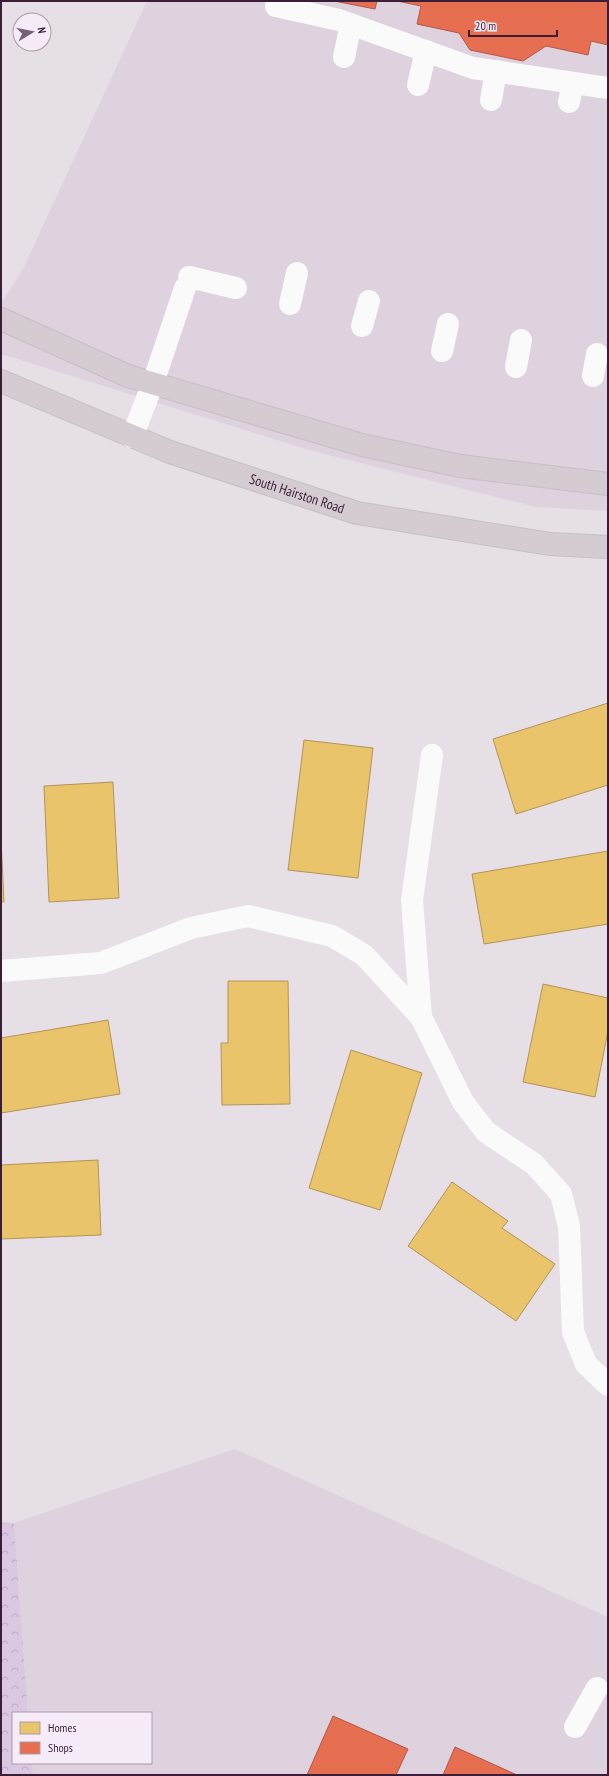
<svg xmlns="http://www.w3.org/2000/svg" width="609" height="1776" viewBox="0 0 609 1776" font-family="'PT Sans Narrow',sans-serif">
	<defs>
		<pattern id="forest-crowns" width="20" height="18" patternUnits="userSpaceOnUse"><rect width="20" height="18" fill="#dac7e2"/><path d="M2 6a3 3 0 1 1 6 0M12 15a3 3 0 1 1 6 0" fill="none" stroke="#bcaac2"/></pattern>
	</defs>
	<rect width="100%" height="100%" fill="#e6e0e6"/>
	<g fill="#ded2df">
		<path d="M 147,1 L 608,1 L 608,511 L 536,507 L 309,450 L 1,354 L 1,303 L 22,271 Z"/>
		<path d="M 235,1449 L 608,1617 L 608,1775 L 33,1775 L 32,1763 L 151,1763 L 151,1713 L 28,1713 L 14,1523 Z"/>
	</g>
	<path fill="url(#forest-crowns)" d="M 1,1522 L 14,1523 L 28,1713 L 13,1713 L 13,1763 L 32,1763 L 33,1775 L 1,1775 Z"/>
	<g fill="#e9c46a" stroke="#b4925a">
		<path d="M 608,703 L 608,785 L 516,814 L 493,739 Z"/>
		<path d="M 304,740 L 373,748 L 358,878 L 288,870 Z"/>
		<path d="M 113,782 L 119,898 L 49,902 L 44,786 Z"/>
		<path d="M 1,839 L 4,902 L 1,902 Z"/>
		<path d="M 608,851 L 608,924 L 484,944 L 472,874 Z"/>
		<path d="M 228,981 L 288,981 L 290,1104 L 222,1105 L 221,1043 L 228,1043 Z"/>
		<path d="M 543,984 L 608,998 L 608,1031 L 595,1097 L 523,1082 Z"/>
		<path d="M 108,1020 L 120,1094 L 1,1113 L 1,1038 Z"/>
		<path d="M 351,1050 L 422,1073 L 380,1210 L 309,1188 Z"/>
		<path d="M 98,1160 L 101,1235 L 1,1239 L 1,1165 Z"/>
		<path d="M 452,1182 L 508,1221 L 502,1228 L 555,1264 L 516,1321 L 408,1246 Z"/>
	</g>
	<g fill="#e76f51" stroke="#b35649">
		<path d="M 334,1 L 377,1 L 375,9 Z"/>
		<path d="M 397,1 L 608,1 L 608,45 L 591,41 L 588,55 L 546,46 L 523,61 L 470,50 L 459,33 L 417,24 L 421,6 Z"/>
		<path d="M 333,1716 L 408,1749 L 396,1775 L 307,1775 Z"/>
		<path d="M 455,1747 L 517,1775 L 443,1775 Z"/>
	</g>
	<g fill="none" stroke-linecap="round" stroke-linejoin="round">
		<defs>
			<g id="major">
				<path d="M 1,319 L 128,376 L 362,445 L 460,466 L 608,484"/>
				<path id="s1" d="M 1,381 L 170,452 L 357,513 L 550,544 L 608,547"/>
			</g>
		</defs>
		<use href="#major" stroke="#c7bec6" stroke-width="24"/>
		<g stroke="#fbfafb" stroke-width="22">
			<path d="M 276,6 L 339,20 L 473,68 L 608,88"/>
			<path d="M 344,57 L 351,24"/>
			<path d="M 418,85 L 426,51"/>
			<path d="M 491,100 L 496,71"/>
			<path d="M 569,102 L 573,83"/>
			<path d="M 189,277 L 236,288"/>
			<path d="M 290,304 L 297,273"/>
			<path d="M 362,326 L 369,301"/>
			<path d="M 442,351 L 448,324"/>
			<path d="M 516,367 L 521,340"/>
			<path d="M 593,376 L 597,354"/>
			<path d="M 132,437 L 153,383 L 185,288"/>
			<path d="M 1,971 L 101,963 L 191,928 L 248,916 L 332,936 L 364,955 L 421,1017 L 463,1102 L 486,1132 L 534,1164 L 561,1194 L 569,1226 L 573,1332 L 586,1364 L 608,1385"/>
			<path d="M 421,1017 L 412,900 L 432,755"/>
			<path d="M 575,1727 L 597,1688"/>
		</g>
		<use href="#major" stroke="#d4cbd3" stroke-width="22"/>
	</g>
	<g text-anchor="middle" dominant-baseline="central" stroke-width="4" stroke-linejoin="round" paint-order="stroke">
		<g font-size="14" fill="#3a1d36" stroke="#f6ecf7">
			<text stroke="none"><textPath href="#s1" startOffset="317">South Hairston Road</textPath></text>
		</g>
	</g>
	<rect width="609" height="1776" fill="none" stroke="#3a1d36" stroke-width="4"/>
	<rect x="12" y="1712" width="140" height="52" fill="#f6ecf7" stroke="#ab99aa"/>
	<rect x="20" y="1722" width="20" height="12" fill="#e9c46a" stroke="#ab99aa"/>
	<text x="48" y="1732" font-size="12" fill="#3a1d36">Homes</text>
	<rect x="20" y="1742" width="20" height="12" fill="#e76f51" stroke="#ab99aa"/>
	<text x="48" y="1752" font-size="12" fill="#3a1d36">Shops</text>
	<g transform="translate(32 32) rotate(80)"><circle r="19" fill="#f6ecf7" stroke="#ab99aa"/>
	<path d="M0-3L7 15L0 10L-7 15Z" fill="#766174"/>
	<text y="-6" font-size="11" font-weight="bold" text-anchor="middle" fill="#3a1d36">N</text>
	</g>
	<path d="M469 30v6h88v-6" fill="none" stroke="#3a1d36" stroke-width="2"/>
	<text x="475" y="30" font-size="12" fill="#3a1d36" stroke="#f6ecf7" stroke-width="3" paint-order="stroke">20 m</text>
</svg>
